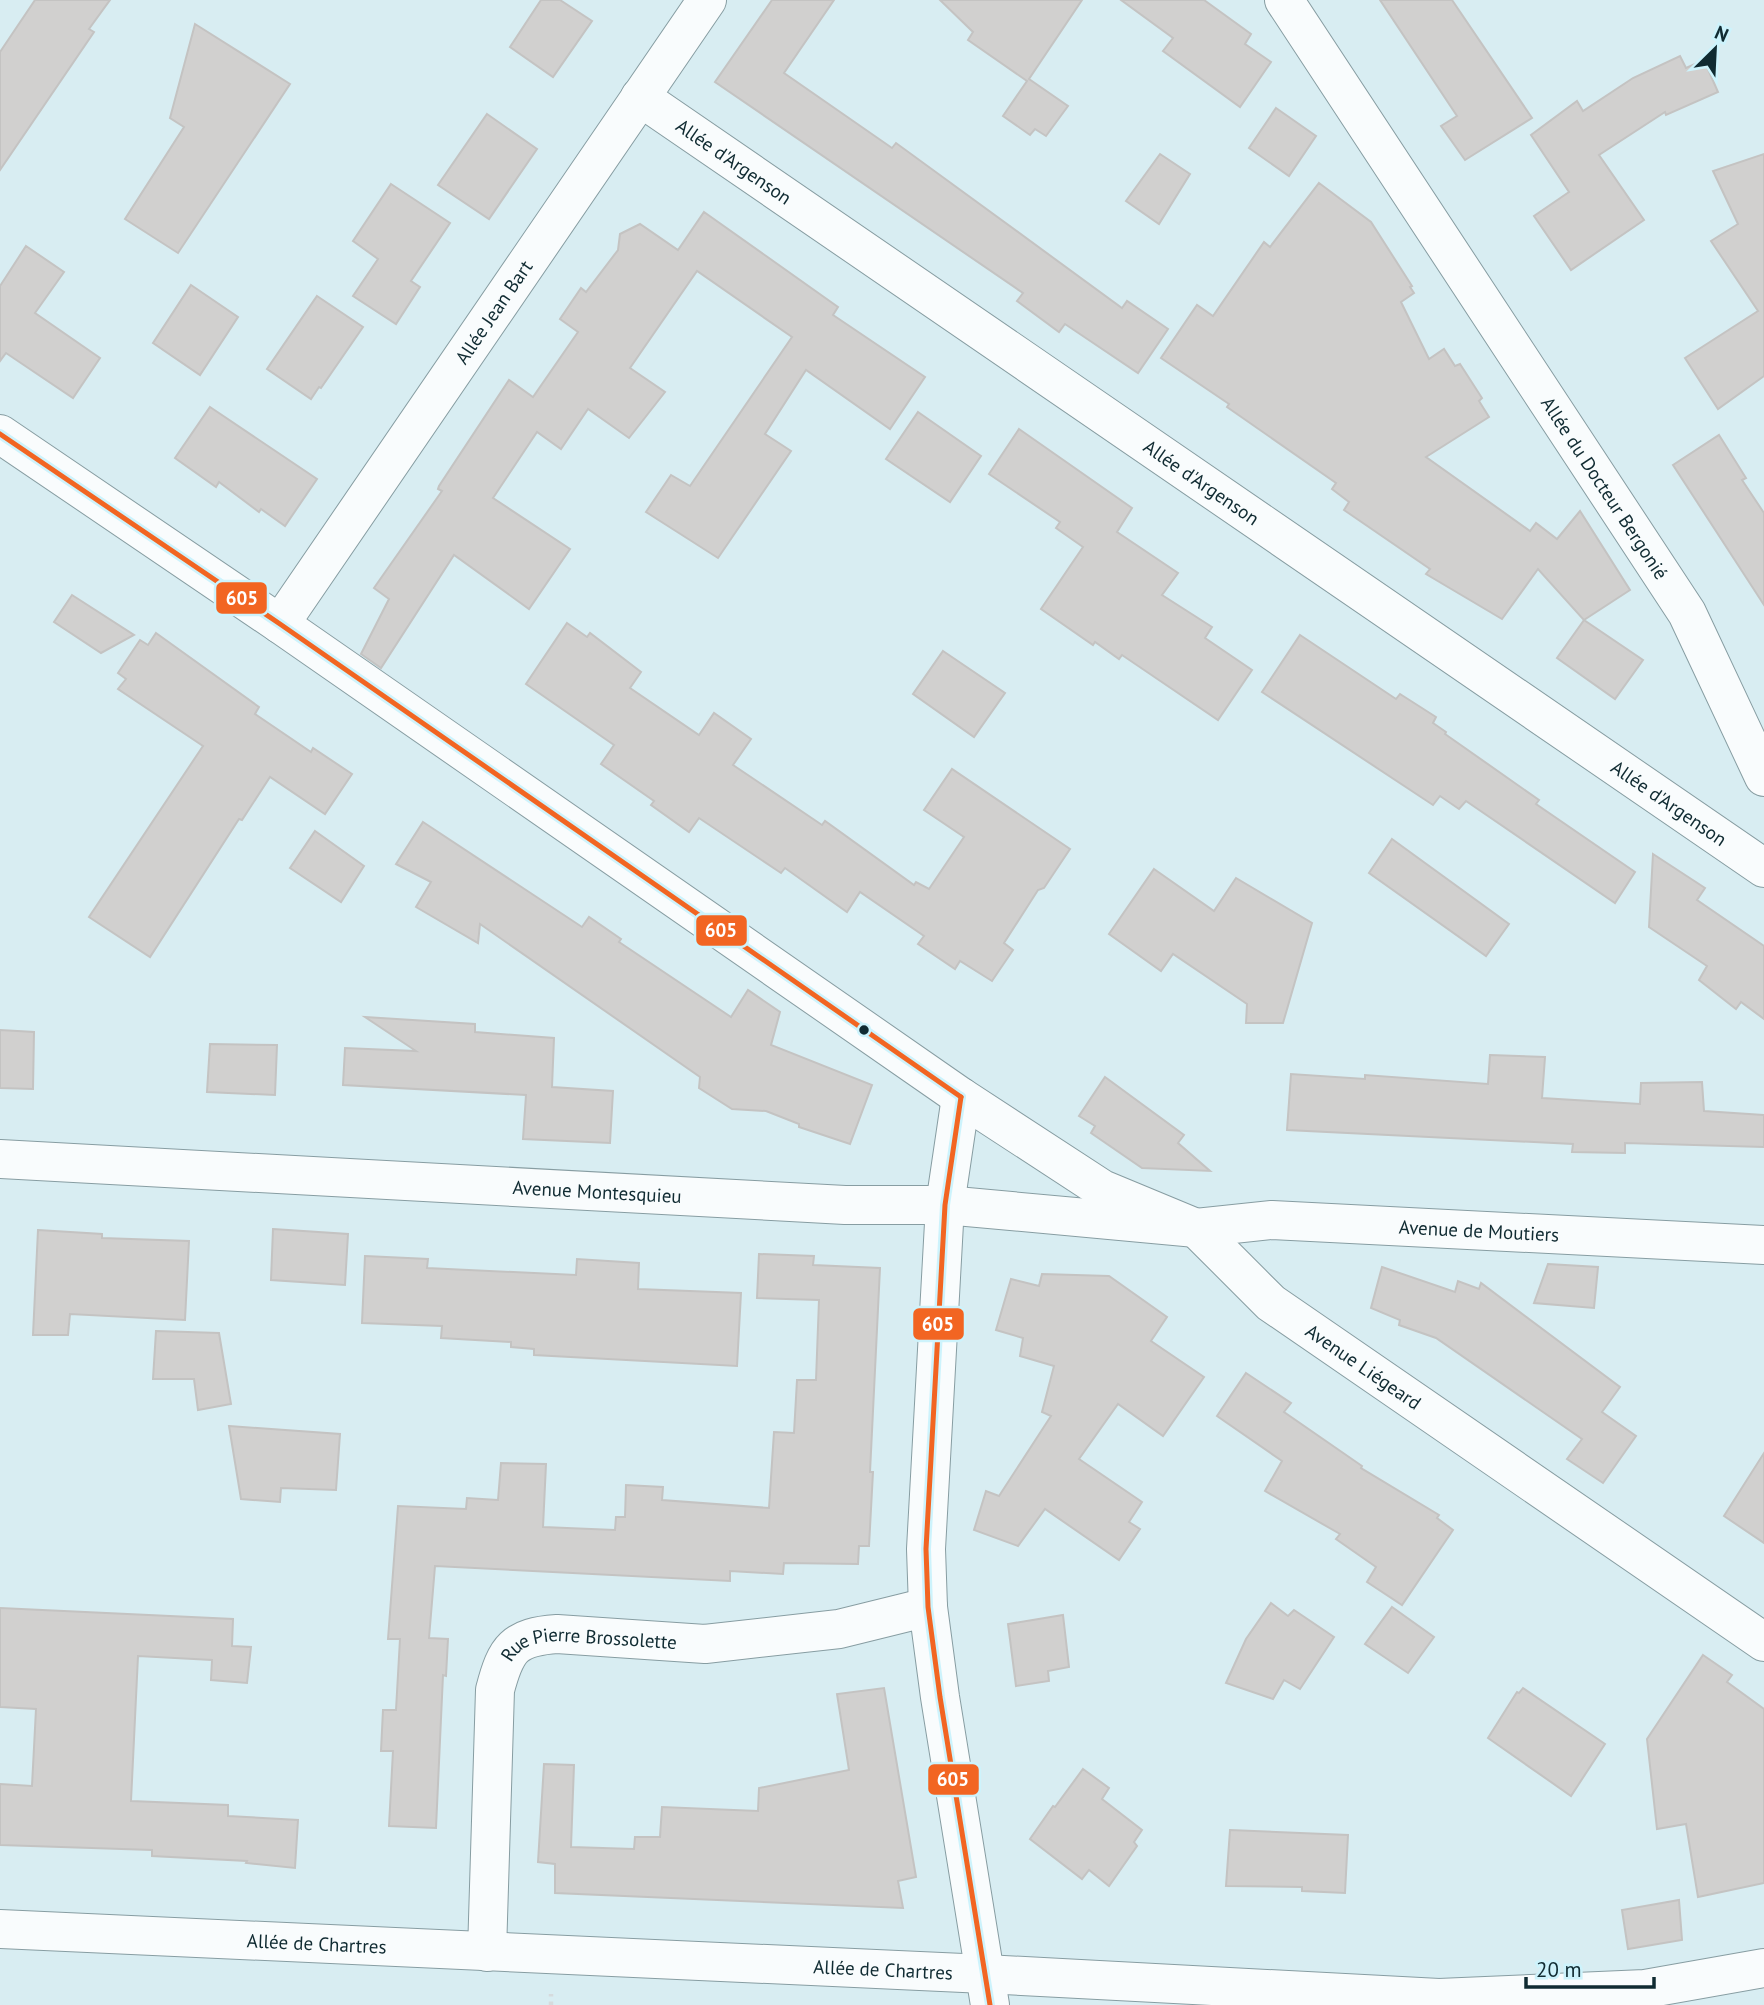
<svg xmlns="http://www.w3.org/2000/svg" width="1764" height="2005" viewBox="0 0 1764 2005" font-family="'PT Sans',sans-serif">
	<rect width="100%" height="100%" fill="#d8edf2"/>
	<g fill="#d1d0cf" stroke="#c4c3c2" stroke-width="2">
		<path d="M 35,0 L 110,0 L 89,29 L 94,32 L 0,170 L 0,52 Z"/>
		<path d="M 541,0 L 560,0 L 592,21 L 553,77 L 510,47 Z"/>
		<path d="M 772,0 L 834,0 L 784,73 L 892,148 L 896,143 L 1122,308 L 1127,301 L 1168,329 L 1138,373 L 1065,324 L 1059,332 L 1017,301 L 1023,293 L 715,82 Z"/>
		<path d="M 940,0 L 1082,0 L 1029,79 L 1068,106 L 1046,136 L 1035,129 L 1030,135 L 1003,116 L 1027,81 L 968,40 L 973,32 Z"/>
		<path d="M 1121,0 L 1204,0 L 1251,34 L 1245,44 L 1271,62 L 1240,107 L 1163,51 L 1173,38 Z"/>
		<path d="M 1380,0 L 1452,0 L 1532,118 L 1465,160 L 1441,126 L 1457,116 Z"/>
		<path d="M 195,24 L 290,84 L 178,253 L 125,219 L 184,127 L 170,118 Z"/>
		<path d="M 1680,56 L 1686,68 L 1704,60 L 1718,92 L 1666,115 L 1665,112 L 1599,155 L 1644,220 L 1571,270 L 1534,216 L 1569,192 L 1531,135 L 1577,101 L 1583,111 L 1633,78 Z"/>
		<path d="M 1276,108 L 1316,136 L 1289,176 L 1249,148 Z"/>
		<path d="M 487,114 L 537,149 L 489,219 L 438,185 Z"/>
		<path d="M 1160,154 L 1190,174 L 1159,224 L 1126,201 Z"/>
		<path d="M 1764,154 L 1764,376 L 1718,409 L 1685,358 L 1758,311 L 1711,241 L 1738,224 L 1713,171 Z"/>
		<path d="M 1319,183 L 1371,222 L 1412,286 L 1410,287 L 1414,293 L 1401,302 L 1429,359 L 1444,349 L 1455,366 L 1460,364 L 1482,398 L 1479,401 L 1489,417 L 1426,457 L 1530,531 L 1536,523 L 1557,539 L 1580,511 L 1630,590 L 1584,620 L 1643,660 L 1615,699 L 1557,658 L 1584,620 L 1538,569 L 1502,619 L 1426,574 L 1430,569 L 1344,510 L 1349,502 L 1332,489 L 1336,483 L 1227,407 L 1229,404 L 1161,358 L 1197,305 L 1213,316 L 1264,242 L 1270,247 Z"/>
		<path d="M 391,184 L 450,223 L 411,281 L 420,287 L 396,324 L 353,296 L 378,259 L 353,241 Z"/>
		<path d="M 704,212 L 838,307 L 833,315 L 925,377 L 890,429 L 806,370 L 765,434 L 791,451 L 718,558 L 646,512 L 671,475 L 690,486 L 792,337 L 697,271 L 630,368 L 665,392 L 629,438 L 588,409 L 561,449 L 537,432 L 493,498 L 570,549 L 529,609 L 454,555 L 381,668 L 361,654 L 389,599 L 374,588 L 442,491 L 438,489 L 439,486 L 509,380 L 533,397 L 578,332 L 560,319 L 581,288 L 586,292 L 618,250 L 620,234 L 640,224 L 678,250 Z"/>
		<path d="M 26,246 L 64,272 L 35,313 L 100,358 L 73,398 L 6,353 L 0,361 L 0,286 Z"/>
		<path d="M 191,285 L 238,317 L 200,375 L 153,343 Z"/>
		<path d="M 317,296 L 363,327 L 321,388 L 319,387 L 311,399 L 267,369 Z"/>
		<path d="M 210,407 L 317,479 L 285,526 L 261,509 L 259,512 L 219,482 L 216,487 L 175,458 Z"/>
		<path d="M 918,412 L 981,456 L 950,502 L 886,459 Z"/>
		<path d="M 1019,429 L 1132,508 L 1117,532 L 1178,573 L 1162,595 L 1212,627 L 1205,638 L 1252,670 L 1218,720 L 1122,655 L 1119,659 L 1095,642 L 1093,645 L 1041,609 L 1083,547 L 1056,528 L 1060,522 L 989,474 Z"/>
		<path d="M 1719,435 L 1746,478 L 1742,480 L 1764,513 L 1764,605 L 1673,465 Z"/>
		<path d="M 72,595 L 134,635 L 101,653 L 54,622 Z"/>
		<path d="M 567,623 L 587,637 L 590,633 L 641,672 L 630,688 L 699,735 L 714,713 L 751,739 L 733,765 L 822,825 L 825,821 L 914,885 L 916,882 L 929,889 L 964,837 L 924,810 L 952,769 L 1070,849 L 1044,888 L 1038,890 L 1004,943 L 1013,950 L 992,981 L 960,961 L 955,969 L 918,944 L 924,936 L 860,892 L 847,912 L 785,868 L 781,873 L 699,818 L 689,832 L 651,805 L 654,801 L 601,764 L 614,745 L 526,684 Z"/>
		<path d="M 156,633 L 259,707 L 255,714 L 311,752 L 313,748 L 352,774 L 325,814 L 270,777 L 242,820 L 239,819 L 150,957 L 89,917 L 203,746 L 118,689 L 126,679 L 118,673 L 140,640 L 148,645 Z"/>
		<path d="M 1300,635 L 1396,699 L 1400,694 L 1436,717 L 1433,723 L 1446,732 L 1445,734 L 1539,800 L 1536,804 L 1635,872 L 1615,903 L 1466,801 L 1459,809 L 1440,796 L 1433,805 L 1262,692 Z"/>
		<path d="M 943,651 L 1005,693 L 974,737 L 913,694 Z"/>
		<path d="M 423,822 L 582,927 L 589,917 L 621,939 L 619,942 L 731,1017 L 748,990 L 780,1012 L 771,1045 L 872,1085 L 850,1144 L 799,1127 L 799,1124 L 766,1111 L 732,1109 L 699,1088 L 700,1077 L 480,924 L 478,943 L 416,907 L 431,882 L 396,864 Z"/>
		<path d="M 315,831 L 364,866 L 341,902 L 290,868 Z"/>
		<path d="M 1392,839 L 1509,924 L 1486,956 L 1369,873 Z"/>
		<path d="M 1653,854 L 1705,888 L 1697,900 L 1764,946 L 1764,1019 L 1741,1002 L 1736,1009 L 1699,980 L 1707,966 L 1649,927 Z"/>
		<path d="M 1154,869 L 1214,911 L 1236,878 L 1312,923 L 1283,1023 L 1246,1023 L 1247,1004 L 1173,954 L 1161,971 L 1109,934 Z"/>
		<path d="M 365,1017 L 475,1024 L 475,1032 L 554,1038 L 552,1087 L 613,1091 L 610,1143 L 523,1139 L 526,1095 L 343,1085 L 345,1048 L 416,1051 Z"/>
		<path d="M 0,1030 L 34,1032 L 33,1089 L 0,1088 Z"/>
		<path d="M 210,1044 L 277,1045 L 275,1095 L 207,1092 Z"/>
		<path d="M 1490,1055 L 1545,1057 L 1542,1098 L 1640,1104 L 1641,1083 L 1702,1082 L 1704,1111 L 1764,1115 L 1764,1147 L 1625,1143 L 1625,1153 L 1572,1152 L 1573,1144 L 1287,1130 L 1291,1074 L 1365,1079 L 1365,1075 L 1488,1084 Z"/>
		<path d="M 1105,1077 L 1184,1135 L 1178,1143 L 1210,1171 L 1142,1168 L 1091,1133 L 1095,1126 L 1079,1116 Z"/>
		<path d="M 273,1229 L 348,1234 L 345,1285 L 271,1280 Z"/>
		<path d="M 38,1230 L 102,1234 L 102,1238 L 189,1241 L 185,1320 L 70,1314 L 68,1335 L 33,1335 Z"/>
		<path d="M 759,1254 L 814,1256 L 813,1265 L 880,1268 L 870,1472 L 873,1472 L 869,1546 L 859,1546 L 858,1564 L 784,1563 L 783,1574 L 730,1571 L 730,1581 L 435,1566 L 429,1638 L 448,1639 L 446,1676 L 443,1675 L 436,1828 L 389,1826 L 393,1751 L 381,1751 L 383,1710 L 396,1710 L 400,1639 L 388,1639 L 398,1506 L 466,1509 L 467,1498 L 498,1500 L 501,1463 L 546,1464 L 543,1527 L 615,1530 L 616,1517 L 625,1517 L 626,1485 L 663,1487 L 662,1500 L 769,1508 L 774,1432 L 794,1433 L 797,1380 L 816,1380 L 819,1300 L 757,1298 Z"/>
		<path d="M 365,1256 L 428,1259 L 427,1268 L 576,1275 L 577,1259 L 639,1263 L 638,1289 L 741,1293 L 737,1366 L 534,1355 L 534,1349 L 511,1347 L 511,1342 L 441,1338 L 442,1326 L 362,1323 Z"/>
		<path d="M 1548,1264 L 1598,1267 L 1594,1308 L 1534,1303 Z"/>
		<path d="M 1382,1267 L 1455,1292 L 1458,1281 L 1479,1289 L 1481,1283 L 1620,1387 L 1602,1412 L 1636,1436 L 1603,1483 L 1567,1459 L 1582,1439 L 1436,1338 L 1399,1325 L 1400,1320 L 1371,1308 Z"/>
		<path d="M 1042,1274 L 1109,1276 L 1167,1317 L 1151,1341 L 1204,1377 L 1163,1436 L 1118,1404 L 1079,1459 L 1142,1502 L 1129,1522 L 1140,1529 L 1119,1560 L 1045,1509 L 1018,1546 L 974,1530 L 986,1491 L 999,1496 L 1051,1416 L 1042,1412 L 1054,1366 L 1020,1356 L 1023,1338 L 996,1330 L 1011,1279 L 1039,1286 Z"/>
		<path d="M 156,1331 L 219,1333 L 231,1404 L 198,1410 L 194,1379 L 153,1379 Z"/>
		<path d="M 1246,1373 L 1291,1403 L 1284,1412 L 1362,1466 L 1361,1468 L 1439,1515 L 1437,1518 L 1453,1530 L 1402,1605 L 1367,1582 L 1376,1567 L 1336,1539 L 1340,1534 L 1265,1491 L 1282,1461 L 1217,1416 Z"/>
		<path d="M 229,1426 L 340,1434 L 336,1490 L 281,1488 L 280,1502 L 241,1499 Z"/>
		<path d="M 1764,1453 L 1764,1543 L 1724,1516 Z"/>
		<path d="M 1271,1603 L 1288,1616 L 1294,1610 L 1334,1637 L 1300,1689 L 1284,1680 L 1273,1699 L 1226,1683 L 1246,1639 Z"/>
		<path d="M 1392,1607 L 1434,1637 L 1408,1673 L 1365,1644 Z"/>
		<path d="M 0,1608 L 233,1619 L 232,1646 L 251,1647 L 247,1683 L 211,1680 L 212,1660 L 138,1656 L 131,1801 L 228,1805 L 228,1816 L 298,1820 L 295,1868 L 246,1863 L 247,1861 L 152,1856 L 152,1850 L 0,1845 L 0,1784 L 32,1786 L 36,1709 L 0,1707 Z"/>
		<path d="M 1063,1615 L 1069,1667 L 1048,1671 L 1049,1681 L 1016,1686 L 1008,1624 Z"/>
		<path d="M 1703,1655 L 1732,1675 L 1727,1682 L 1764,1709 L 1764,1883 L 1698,1897 L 1686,1824 L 1657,1829 L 1647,1739 Z"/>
		<path d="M 884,1688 L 916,1877 L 898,1881 L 903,1908 L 555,1893 L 555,1864 L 538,1862 L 544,1764 L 574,1765 L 571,1847 L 634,1849 L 635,1837 L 660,1837 L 662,1807 L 758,1811 L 759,1788 L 849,1770 L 837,1694 Z"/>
		<path d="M 1523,1688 L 1605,1744 L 1571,1796 L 1488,1738 L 1517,1692 L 1519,1693 Z"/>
		<path d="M 1083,1769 L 1109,1788 L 1102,1799 L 1142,1830 L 1134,1842 L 1137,1846 L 1109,1886 L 1089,1870 L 1082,1879 L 1030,1839 L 1053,1806 L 1055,1807 Z"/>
		<path d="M 1230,1830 L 1348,1835 L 1345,1893 L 1302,1891 L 1302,1887 L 1226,1886 Z"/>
		<path d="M 1679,1900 L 1682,1940 L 1628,1949 L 1622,1910 Z"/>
	</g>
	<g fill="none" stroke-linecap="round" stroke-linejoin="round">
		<defs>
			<g id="minor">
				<path id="s1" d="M 1284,0 L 1687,613 L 1764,777"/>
				<path id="s2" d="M 640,97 L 1764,868"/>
				<path id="s3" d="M 280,624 L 707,0"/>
				<path d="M 961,1097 L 945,1205 L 926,1549 L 928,1607 L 940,1697 L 990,2005"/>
				<path id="s4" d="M 0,1159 L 845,1205 L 945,1205 L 1196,1228 L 1272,1220 L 1764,1245"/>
				<path id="s5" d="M 0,1929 L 985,1974 L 1439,1998 L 1645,1989 L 1764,1968"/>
				<path id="s6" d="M 487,1952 L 495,1690 C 506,1648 514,1637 557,1634 L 705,1644 L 839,1629 L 928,1607"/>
			</g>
			<g id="tertiary">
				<path id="s7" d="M 0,434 L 280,624 L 961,1097 L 1102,1189 L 1196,1228 L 1271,1303 L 1764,1642"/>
			</g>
		</defs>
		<use href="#minor" stroke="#879da2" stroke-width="40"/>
		<use href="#tertiary" stroke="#879da2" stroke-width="40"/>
		<path stroke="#d5dbdd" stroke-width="4.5" stroke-dasharray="3.5 5" stroke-linecap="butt" d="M 551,2005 L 551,1994"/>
		<use href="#minor" stroke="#f9fcfd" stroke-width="38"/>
		<use href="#tertiary" stroke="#f9fcfd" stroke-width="38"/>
		<defs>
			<g id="bus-1">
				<path d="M 0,434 L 280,624 L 961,1097"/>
				<path d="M 961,1097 L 945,1205 L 926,1549 L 928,1607 L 940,1697 L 990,2005"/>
			</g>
		</defs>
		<use href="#bus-1" stroke="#cdf3fc" stroke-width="10"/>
		<use href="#bus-1" stroke="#f26522" stroke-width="5"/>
	</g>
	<circle fill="#102b32" stroke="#cdf3fc" stroke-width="2.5" cx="864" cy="1030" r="6"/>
	<g text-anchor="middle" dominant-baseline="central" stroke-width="6" stroke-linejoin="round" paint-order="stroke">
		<g font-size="19" fill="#102b32" stroke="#cdf3fc">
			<text stroke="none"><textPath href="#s2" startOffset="114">Allée d'Argenson</textPath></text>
			<text stroke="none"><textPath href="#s3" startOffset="378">Allée Jean Bart</textPath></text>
			<text stroke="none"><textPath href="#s2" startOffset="681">Allée d'Argenson</textPath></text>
			<text stroke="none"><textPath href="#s1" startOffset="584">Allée du Docteur Bergonié</textPath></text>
			<text stroke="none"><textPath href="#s2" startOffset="1248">Allée d'Argenson</textPath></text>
			<text stroke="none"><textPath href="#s4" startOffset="598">Avenue Montesquieu</textPath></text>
			<text stroke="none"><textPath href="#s4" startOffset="1482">Avenue de Moutiers</textPath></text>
			<text stroke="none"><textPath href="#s7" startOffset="1656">Avenue Liégeard</textPath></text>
			<text stroke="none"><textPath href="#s6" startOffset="385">Rue Pierre Brossolette</textPath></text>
			<text stroke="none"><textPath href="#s5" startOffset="317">Allée de Chartres</textPath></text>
			<text stroke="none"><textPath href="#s5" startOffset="884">Allée de Chartres</textPath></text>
		</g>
	</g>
	<g stroke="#cdf3fc" stroke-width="2.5">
		<rect x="215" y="581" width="53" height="34" rx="7" fill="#f26522"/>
		<rect x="695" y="914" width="53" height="33" rx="7" fill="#f26522"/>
		<rect x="912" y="1307" width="53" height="34" rx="7" fill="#f26522"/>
		<rect x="927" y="1763" width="53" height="33" rx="7" fill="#f26522"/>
	</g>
	<g font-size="19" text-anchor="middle" font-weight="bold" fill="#fff">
		<text x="242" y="605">605</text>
		<text x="721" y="937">605</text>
		<text x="938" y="1331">605</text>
		<text x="953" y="1786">605</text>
	</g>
	<g transform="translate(1715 49) rotate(24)" stroke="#cdf3fc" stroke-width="5" paint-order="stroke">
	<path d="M0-5L12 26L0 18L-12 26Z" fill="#102b32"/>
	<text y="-10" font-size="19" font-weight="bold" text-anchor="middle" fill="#102b32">N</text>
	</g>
	<path d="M1526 1977v10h128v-10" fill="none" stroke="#102b32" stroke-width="3.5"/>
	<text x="1536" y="1977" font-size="21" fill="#102b32" stroke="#cdf3fc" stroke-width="5" paint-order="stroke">20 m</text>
</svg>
